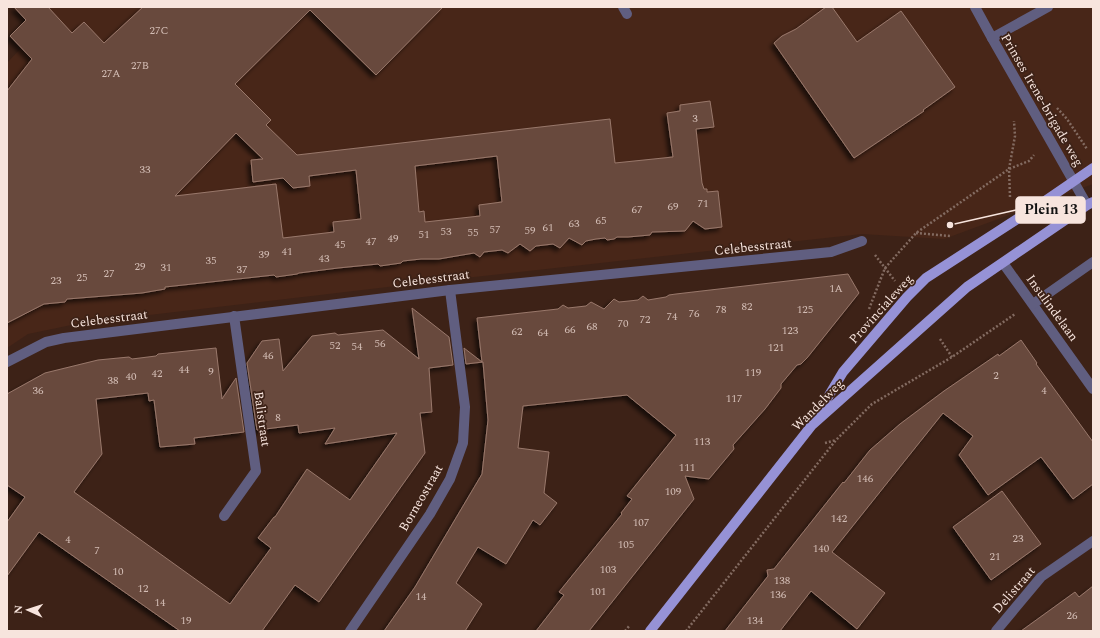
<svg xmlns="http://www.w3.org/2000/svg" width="1100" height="638" viewBox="0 0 1100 638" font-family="Spectral,serif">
	<defs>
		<filter id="shadow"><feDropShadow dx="-3.5" dy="3.5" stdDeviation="2" flood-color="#0009"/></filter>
	</defs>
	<rect width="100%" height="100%" fill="#3d2217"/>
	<path fill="#482618" d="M 44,7 L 1093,7 L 1093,184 L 944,239 L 862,234 L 447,280 L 81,323 L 28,334 L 7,348 L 7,63 L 51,16 Z"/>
	<g fill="#68493d" stroke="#99786b" fill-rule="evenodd" filter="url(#shadow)">
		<path d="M 14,7 L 48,7 L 72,33 L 84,22 L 104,43 L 143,7 L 443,7 L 376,75 L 310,10 L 235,84 L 271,120 L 266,125 L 297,155 L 610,119 L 615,163 L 673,157 L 667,113 L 680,111 L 680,105 L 710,101 L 714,127 L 696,129 L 702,183 L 704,189 L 707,189 L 707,192 L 718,191 L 722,227 L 705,229 L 693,221 L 685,231 L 652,232 L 650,235 L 628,237 L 617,237 L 614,239 L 607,240 L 605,238 L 596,239 L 586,241 L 582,245 L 569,238 L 560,248 L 553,244 L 536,246 L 530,251 L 520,244 L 508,253 L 502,250 L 484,252 L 480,257 L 474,253 L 439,259 L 421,259 L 403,261 L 401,263 L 380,266 L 378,264 L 338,268 L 299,273 L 297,274 L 276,277 L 274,275 L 165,287 L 165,289 L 142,293 L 67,299 L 65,302 L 44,304 L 7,323 L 7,91 L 32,59 L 10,36 L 26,20 ZM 236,133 L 263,159 L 251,160 L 253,182 L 283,178 L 293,188 L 310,186 L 309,176 L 356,170 L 361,219 L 333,222 L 334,232 L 283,238 L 276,184 L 175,196 ZM 497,156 L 502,202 L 479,205 L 480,216 L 425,222 L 424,211 L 419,212 L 415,166 Z"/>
		<path d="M 826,7 L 832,7 L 857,42 L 901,11 L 955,87 L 923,110 L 924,111 L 854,158 L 774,43 L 782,36 L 796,29 Z"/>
		<path d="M 848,274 L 859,293 L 807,358 L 801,364 L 797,365 L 781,384 L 781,388 L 765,409 L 733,445 L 734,449 L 709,479 L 685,476 L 694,499 L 589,631 L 536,631 L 564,595 L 559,592 L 622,514 L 621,513 L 632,499 L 627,496 L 676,435 L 627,395 L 523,406 L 518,448 L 549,452 L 544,493 L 557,503 L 540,525 L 533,520 L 506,564 L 478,547 L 456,583 L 482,604 L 465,631 L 384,631 L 415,587 L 482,474 L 488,420 L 483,362 L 466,364 L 464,348 L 482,362 L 477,318 L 558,309 L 563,305 L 568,308 L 586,306 L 591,302 L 604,309 L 614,299 L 619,302 L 629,301 L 638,300 L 643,296 L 648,300 L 666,297 L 669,295 L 676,294 Z"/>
		<path d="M 412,308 L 449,337 L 453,365 L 429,368 L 432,412 L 420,413 L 425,453 L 319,602 L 295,585 L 262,631 L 180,631 L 39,532 L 7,576 L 7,522 L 25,497 L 7,485 L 7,394 L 45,373 L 98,360 L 129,357 L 132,359 L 156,356 L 158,354 L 216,348 L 222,399 L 236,378 L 244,432 L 194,438 L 195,444 L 160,447 L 154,400 L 149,401 L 148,393 L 96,399 L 102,454 L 74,492 L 230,604 L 271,548 L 258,538 L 274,517 L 275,517 L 307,469 L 350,500 L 397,433 L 325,444 L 335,428 L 299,433 L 298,425 L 257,430 L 247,363 L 262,341 L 279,339 L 283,371 L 312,336 L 335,333 L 338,335 L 383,330 L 419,359 Z"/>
		<path d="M 1021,340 L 1037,363 L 1036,364 L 1093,442 L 1093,484 L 1073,499 L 1041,457 L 988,495 L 959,455 L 973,436 L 943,413 L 832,552 L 885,593 L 857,629 L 811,591 L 780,631 L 725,631 L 768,576 L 767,570 L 774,569 L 843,482 L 844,483 L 870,450 L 900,424 L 944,391 L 998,354 L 999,356 Z"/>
		<path d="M 1002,491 L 1041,544 L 991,580 L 953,527 Z"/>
		<path d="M 1093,586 L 1093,631 L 1021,631 L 1075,592 L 1079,597 Z"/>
	</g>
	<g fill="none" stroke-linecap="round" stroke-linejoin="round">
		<g stroke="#836b61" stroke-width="2.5" stroke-dasharray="2 2" stroke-linecap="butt">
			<path d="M 1057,108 L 1067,119 L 1087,149"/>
			<path d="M 1010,197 L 1009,169 L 1015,136 L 1014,121"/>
			<path d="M 916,233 L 950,236"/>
			<path d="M 875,255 L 895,281"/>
			<path d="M 869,309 L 885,268 L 916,233 L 1009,169 L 1029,161 L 1034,155"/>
			<path d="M 940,339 L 952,357"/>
			<path d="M 825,443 L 836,440"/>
			<path d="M 625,631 L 630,625"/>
			<path d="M 686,631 L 836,440 L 872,404 L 952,357 L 1015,314"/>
		</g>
		<path stroke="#605e80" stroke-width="10" d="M 623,7 L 627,14"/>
		<g stroke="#605e80" stroke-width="10">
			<path d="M 975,7 L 992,38 L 1087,205"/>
			<path d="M 992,38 L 1048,7"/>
			<path d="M 1003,263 L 1093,389"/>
			<path d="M 1033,304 L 1093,262"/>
			<path d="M 7,362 L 46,342 L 64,338 L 450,290 L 831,252 L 862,241"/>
			<path d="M 224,516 L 256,471 L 234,316"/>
			<path d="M 350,631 L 430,514 L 450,479 L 463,443 L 465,407 L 450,290"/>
			<path d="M 996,631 L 1041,577 L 1093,541"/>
		</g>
		<g stroke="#9692d6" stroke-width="10">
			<path d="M 816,417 L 843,372 L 907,297 L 926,278 L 1042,203 L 1093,168"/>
			<path d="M 650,631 L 812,425 L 967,287 L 1087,205 L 1093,202"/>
		</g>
	</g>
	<g text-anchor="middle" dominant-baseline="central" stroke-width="3.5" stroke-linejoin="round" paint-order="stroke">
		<g font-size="11" fill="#d3bdb5">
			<text x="159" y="30">27C</text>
			<text x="140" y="65">27B</text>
			<text x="111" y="73">27A</text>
			<text x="695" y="118">3</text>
			<text x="145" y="169">33</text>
			<text x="703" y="203">71</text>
			<text x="673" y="206">69</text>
			<text x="637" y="209">67</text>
			<text x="601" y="220">65</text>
			<text x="574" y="223">63</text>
			<text x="548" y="227">61</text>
			<text x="495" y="229">57</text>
			<text x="530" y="230">59</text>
			<text x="446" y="231">53</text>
			<text x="473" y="232">55</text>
			<text x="424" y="234">51</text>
			<text x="393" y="238">49</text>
			<text x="371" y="241">47</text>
			<text x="340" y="244">45</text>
			<text x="287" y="251">41</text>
			<text x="264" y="254">39</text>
			<text x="324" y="258">43</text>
			<text x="211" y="260">35</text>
			<text x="140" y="266">29</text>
			<text x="166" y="267">31</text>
			<text x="242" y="269">37</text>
			<text x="109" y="273">27</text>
			<text x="82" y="277">25</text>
			<text x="56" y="280">23</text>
			<text x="836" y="288">1A</text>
			<text x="747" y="306">82</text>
			<text x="721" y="309">78</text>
			<text x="805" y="309">125</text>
			<text x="694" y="313">76</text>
			<text x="672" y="316">74</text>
			<text x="645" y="319">72</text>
			<text x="623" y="323">70</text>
			<text x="592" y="326">68</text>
			<text x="570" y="329">66</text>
			<text x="790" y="330">123</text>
			<text x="517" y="331">62</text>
			<text x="543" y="332">64</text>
			<text x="380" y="343">56</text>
			<text x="335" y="345">52</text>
			<text x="357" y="346">54</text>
			<text x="776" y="347">121</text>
			<text x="268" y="355">46</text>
			<text x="184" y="369">44</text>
			<text x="211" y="371">9</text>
			<text x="753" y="372">119</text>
			<text x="157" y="373">42</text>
			<text x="996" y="375">2</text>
			<text x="131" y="376">40</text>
			<text x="113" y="380">38</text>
			<text x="38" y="390">36</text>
			<text x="1044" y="390">4</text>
			<text x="734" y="398">117</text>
			<text x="278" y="417">8</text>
			<text x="702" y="441">113</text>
			<text x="687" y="467">111</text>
			<text x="865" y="478">146</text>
			<text x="673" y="491">109</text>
			<text x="839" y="518">142</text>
			<text x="641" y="522">107</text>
			<text x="1018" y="538">23</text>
			<text x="68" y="539">4</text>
			<text x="626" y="544">105</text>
			<text x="821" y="548">140</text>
			<text x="97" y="550">7</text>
			<text x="995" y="556">21</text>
			<text x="608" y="569">103</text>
			<text x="118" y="571">10</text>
			<text x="782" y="580">138</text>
			<text x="143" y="588">12</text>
			<text x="598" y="591">101</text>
			<text x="778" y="594">136</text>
			<text x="421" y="596">14</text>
			<text x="160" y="602">14</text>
			<text x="1072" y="615">26</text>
			<text x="186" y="620">19</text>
			<text x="755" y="620">134</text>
		</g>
		<g font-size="13" fill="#f7e4dd" stroke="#3d2217">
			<text transform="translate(1042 100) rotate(60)">Prinses Irene-brigade weg</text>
			<text transform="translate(753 247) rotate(-6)">Celebesstraat</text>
			<text transform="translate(431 279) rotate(-7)">Celebesstraat</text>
			<text transform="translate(1052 308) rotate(54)">Insulindelaan</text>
			<text transform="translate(881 309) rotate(-48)">Provincialeweg</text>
			<text transform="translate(109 319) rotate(-7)">Celebesstraat</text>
			<text transform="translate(818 405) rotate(-45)">Wandelweg</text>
			<text transform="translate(262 419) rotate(82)">Balistraat</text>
			<text transform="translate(421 498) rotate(-60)">Borneostraat</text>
			<text transform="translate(1014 590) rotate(-49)">Delistraat</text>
		</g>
	</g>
	<path fill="none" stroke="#f7e4dd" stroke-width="1.5" d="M950 225L1016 210"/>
	<circle fill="#f7e4dd" stroke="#3d2217" stroke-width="1.5" cx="950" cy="225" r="4"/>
	<rect fill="#f7e4dd" stroke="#f7e4dd" stroke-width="1.5" x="1016" y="197" width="69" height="26" rx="4"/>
	<g font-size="14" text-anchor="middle" font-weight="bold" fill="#111">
		<text x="1051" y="214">Plein 13</text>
	</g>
	<rect width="1100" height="638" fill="none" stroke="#f7e4dd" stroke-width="16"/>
	<g transform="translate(28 610) rotate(273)" stroke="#3d2217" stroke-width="3" paint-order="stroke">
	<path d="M0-3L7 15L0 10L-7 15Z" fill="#f7e4dd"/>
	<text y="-6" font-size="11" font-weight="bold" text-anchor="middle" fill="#f7e4dd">N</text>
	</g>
</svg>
